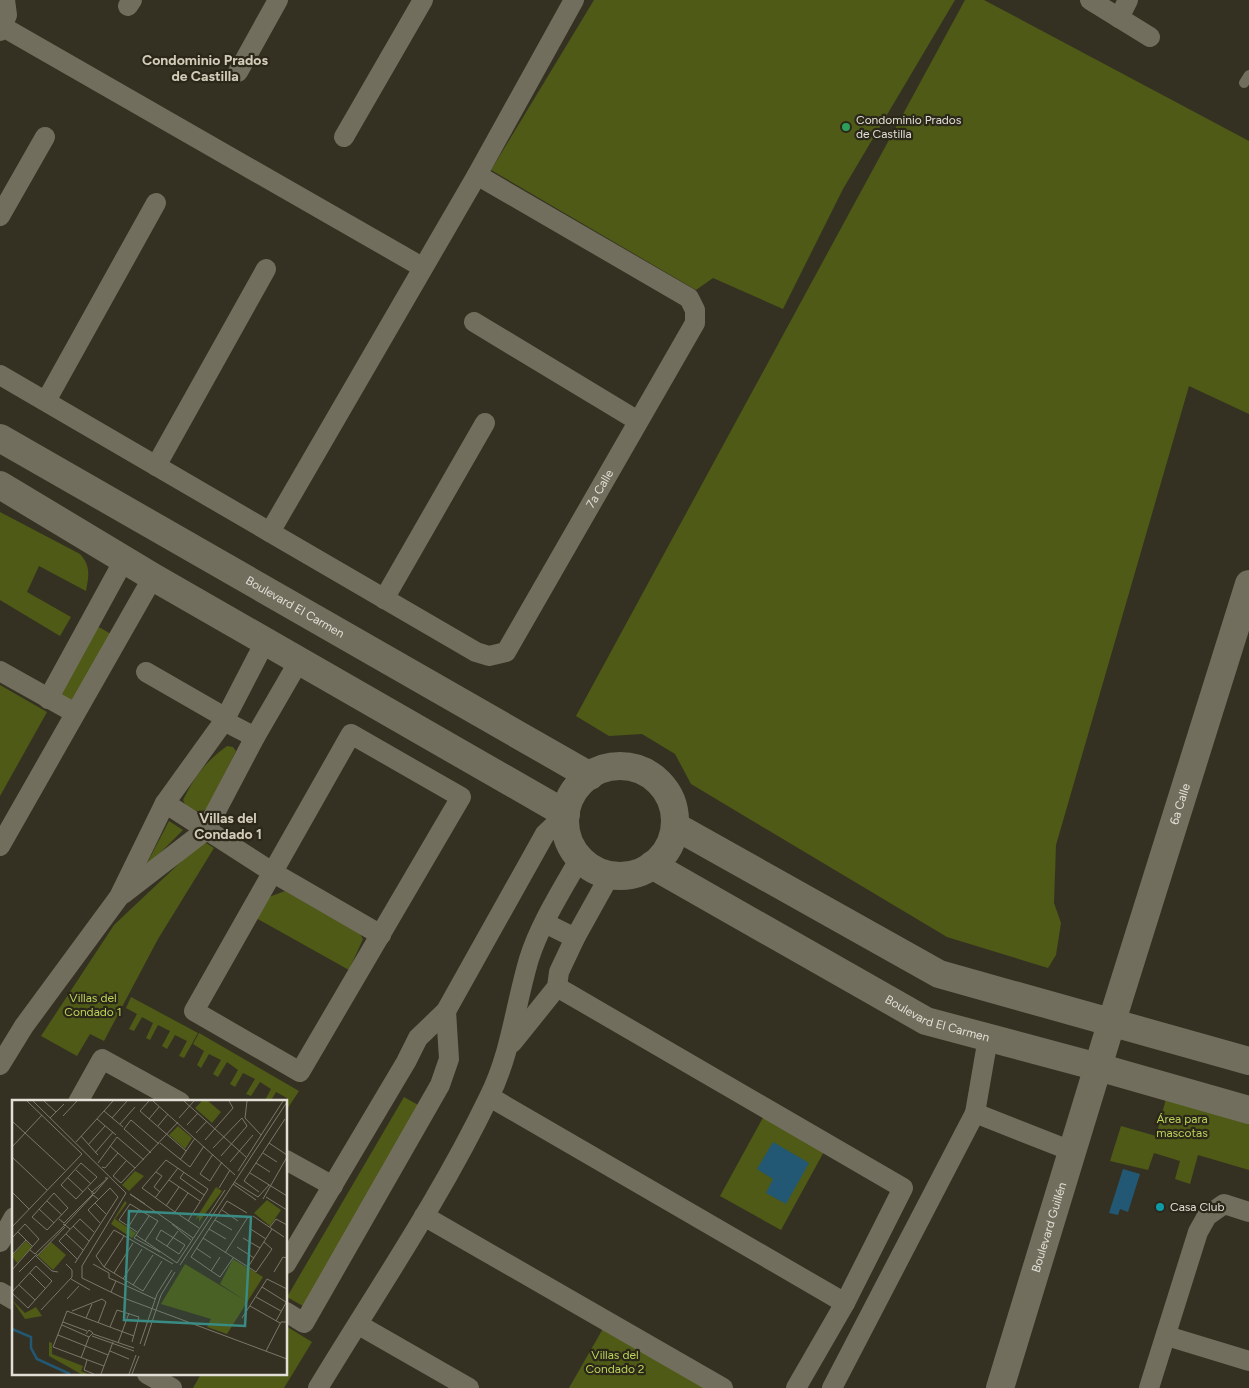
<svg xmlns="http://www.w3.org/2000/svg" width="1249" height="1388" viewBox="0 0 1249 1388" font-family="Figtree,sans-serif">
	<rect width="100%" height="100%" fill="#353122"/>
	<g fill="#4e5a16">
		<path d="M 594,0 L 955,0 L 843,189 L 783,309 L 713,278 L 696,290 L 491,170 Z"/>
		<path d="M 965,0 L 984,0 L 1249,141 L 1249,414 L 1189,386 L 1056,845 L 1054,903 L 1061,923 L 1056,955 L 1048,968 L 947,937 L 691,784 L 675,754 L 642,734 L 609,736 L 576,716 Z"/>
		<path d="M 0,512 L 80,554 C 91,566 89,576 86,591 L 39,566 L 27,592 L 71,617 L 60,636 L 0,600 Z"/>
		<path d="M 90,622 L 118,638 L 75,713 L 48,699 Z"/>
		<path d="M 0,685 L 47,712 L 0,796 Z"/>
		<path d="M 227,746 L 233,747 L 236,751 L 206,810 C 197,813 187,810 183,800 C 195,776 205,762 227,746 Z"/>
		<path d="M 169,821 L 183,830 L 144,869 Z"/>
		<path d="M 203,841 L 214,848 L 158,939 L 104,1041 L 90,1034 L 77,1056 L 41,1036 L 114,925 Z"/>
		<path d="M 285,891 L 360,934 L 363,939 L 349,970 L 256,918 L 269,897 Z"/>
		<path d="M 131,997 L 198,1033 L 184,1058 L 179,1056 L 187,1041 L 175,1035 L 167,1049 L 162,1046 L 170,1031 L 158,1025 L 150,1040 L 146,1038 L 153,1023 L 142,1017 L 134,1031 L 129,1029 L 137,1014 L 126,1008 Z"/>
		<path d="M 199,1033 L 299,1091 L 286,1111 L 287,1098 L 276,1092 L 270,1102 L 264,1102 L 271,1089 L 260,1082 L 251,1096 L 246,1094 L 255,1079 L 243,1073 L 235,1087 L 230,1084 L 238,1070 L 227,1062 L 218,1077 L 213,1074 L 221,1060 L 209,1054 L 201,1068 L 197,1065 L 204,1051 L 193,1044 Z"/>
		<path d="M 1167,1095 L 1249,1119 L 1249,1170 L 1198,1155 L 1190,1184 L 1175,1179 L 1180,1161 L 1154,1153 L 1148,1170 L 1110,1161 L 1121,1126 L 1156,1136 Z"/>
		<path d="M 404,1097 L 420,1106 L 303,1306 L 287,1297 Z"/>
		<path d="M 765,1114 L 826,1148 L 781,1230 L 720,1196 Z"/>
		<path d="M 605,1325 L 715,1388 L 569,1388 Z"/>
		<path d="M 286,1326 L 312,1342 L 284,1388 L 193,1388 L 201,1374 L 286,1374 Z"/>
	</g>
	<g fill="#225873">
		<path d="M 773,1142 L 809,1163 L 786,1204 L 766,1193 L 773,1179 L 757,1169 Z"/>
		<path d="M 1123,1169 L 1140,1174 L 1128,1212 L 1120,1209 L 1118,1215 L 1109,1213 Z"/>
	</g>
	<g fill="none" stroke-linecap="round" stroke-linejoin="round">
		<path stroke="#726e5d" stroke-width="10" d="M 1244,83 L 1249,75"/>
		<g stroke="#726e5d" stroke-width="20">
			<path d="M 1090,0 L 1150,37"/>
			<path d="M 128,6 L 132,0"/>
			<path d="M 1119,18 L 1128,0"/>
			<path d="M 3,27 L 422,267"/>
			<path d="M 0,31 L 7,15 L 5,0"/>
			<path d="M 238,72 L 278,0"/>
			<path d="M 344,137 L 423,0"/>
			<path d="M 0,216 L 45,137"/>
			<path d="M 474,322 L 638,421"/>
			<path id="s1" d="M 0,375 L 476,652 L 489,656 L 506,652 L 695,323 L 695,310 L 689,298 L 477,175"/>
			<path d="M 46,401 L 156,203"/>
			<path d="M 156,466 L 266,269"/>
			<path d="M 270,532 L 477,175 L 574,0"/>
			<path d="M 384,599 L 485,423"/>
			<path d="M 0,671 L 75,713"/>
			<path d="M 146,672 L 226,718"/>
			<path d="M 48,699 L 124,560"/>
			<path d="M 224,721 L 255,737"/>
			<path d="M 351,734 L 461,797 L 300,1072 L 194,1011 Z"/>
			<path d="M 165,803 L 272,872 L 381,935"/>
			<path d="M 0,846 L 153,577"/>
			<path d="M 123,894 L 206,830 L 255,737 L 299,661"/>
			<path d="M 545,923 L 575,938"/>
			<path d="M 557,987 L 903,1188 L 845,1303 L 796,1388"/>
			<path d="M 512,1043 L 557,987 L 559,972 L 575,938 L 610,875"/>
			<path d="M 0,1065 L 24,1026 L 119,897 L 165,803 L 224,721 L 266,640"/>
			<path d="M 490,1097 L 845,1303"/>
			<path d="M 78,1102 L 102,1059 L 180,1102"/>
			<path d="M 975,1113 L 1074,1152"/>
			<path d="M 286,1160 L 333,1186"/>
			<path d="M 424,1216 L 723,1388"/>
			<path d="M 0,1242 L 14,1217"/>
			<path d="M 286,1264 L 406,1062 L 418,1038 L 446,1011 L 545,834 L 566,814"/>
			<path d="M 0,1292 L 14,1300"/>
			<path d="M 286,1312 L 304,1323 L 440,1085 L 449,1059 L 446,1011"/>
			<path d="M 359,1325 L 469,1388"/>
			<path d="M 1167,1336 L 1249,1361"/>
			<path d="M 147,1374 L 172,1388"/>
			<path d="M 318,1388 C 376,1292 440,1199 489,1097 C 511,1053 515,1006 529,959 C 540,924 562,890 580,858"/>
			<path d="M 832,1388 L 975,1113 L 988,1038"/>
			<path d="M 1149,1388 L 1198,1232 L 1207,1216 L 1224,1204 L 1249,1212"/>
		</g>
		<g stroke="#726e5d" stroke-width="28">
			<path id="s2" d="M 0,438 L 590,776"/>
			<path d="M 0,485 L 153,577 L 566,814"/>
			<circle cx="620" cy="821" r="55"/>
			<path d="M 675,826 L 939,974 L 1249,1061"/>
			<path id="s3" d="M 652,865 L 926,1021 L 1098,1067 L 1249,1110"/>
			<path id="s4" d="M 1000,1388 L 1111,1024 L 1249,584"/>
		</g>
	</g>
	<circle fill="#2e9e5b" stroke="#2b2719" stroke-width="2" cx="846" cy="127" r="5"/>
	<circle fill="#0f9aa8" stroke="#2b2719" stroke-width="2" cx="1160" cy="1207" r="5"/>
	<g text-anchor="middle" dominant-baseline="central" stroke-width="4.5" stroke-linejoin="round" paint-order="stroke">
		<g font-size="12" fill="#e1dfd6" stroke="#2b2719" text-anchor="start">
			<text x="856" y="120">Condominio Prados<tspan x="856" dy="14">de Castilla</tspan></text>
			<text x="1170" y="1207">Casa Club</text>
		</g>
		<g font-size="12" fill="#e1dfd6" stroke="#2b2719">
			<text stroke="none"><textPath href="#s1" startOffset="770">7a Calle</textPath></text>
			<text stroke="none"><textPath href="#s2" startOffset="340">Boulevard El Carmen</textPath></text>
			<text stroke="none"><textPath href="#s4" startOffset="611">6a Calle</textPath></text>
			<text stroke="none"><textPath href="#s3" startOffset="325">Boulevard El Carmen</textPath></text>
			<text stroke="none"><textPath href="#s4" startOffset="168">Boulevard Guillén</textPath></text>
		</g>
		<g font-size="12" fill="#bcd45a" stroke="#2b2719">
			<text x="93" y="998">Villas del<tspan x="93" dy="14">Condado 1</tspan></text>
			<text x="1182" y="1119">Área para<tspan x="1182" dy="14">mascotas</tspan></text>
			<text x="615" y="1355">Villas del<tspan x="615" dy="14">Condado 2</tspan></text>
		</g>
		<g font-size="14" font-weight="bold" fill="#d1ccb9" stroke="#2b2719">
			<text x="205" y="60">Condominio Prados<tspan x="205" dy="16">de Castilla</tspan></text>
			<text x="228" y="818">Villas del<tspan x="228" dy="16">Condado 1</tspan></text>
		</g>
	</g>
	<g transform="translate(12 1100)">
		<rect width="275" height="275" fill="#353122"/>
		<path d="M 190,1 L 196,1 L 209,12 L 200,23 L 183,8 ZM 166,26 L 180,38 L 173,49 L 157,35 ZM 123,71 L 132,76 L 117,91 L 110,85 ZM 204,87 L 210,91 L 187,122 L 187,117 L 183,120 ZM 255,100 L 269,110 L 258,126 L 242,113 ZM 113,101 L 115,103 L 103,119 L 124,133 L 120,138 L 99,124 ZM 14,141 L 20,147 L 5,163 L 0,156 ZM 39,142 L 54,155 L 41,170 L 26,156 ZM 221,159 L 251,177 L 215,234 L 195,227 L 199,219 L 149,204 L 173,164 L 234,201 L 208,184 ZM 0,200 L 13,213 L 24,207 L 30,216 L 13,219 ZM 37,242 L 40,243 L 40,254 L 71,266 L 69,271 L 76,274 L 69,274 L 37,256 Z" fill="#4e5a16"/>
		<path fill="none" stroke="#225873" stroke-width="2.5" d="M 0,229 L 19,237 L 19,248 L 25,259 L 58,274"/>
		<path fill="none" stroke="#7a776a" stroke-width="1" d="M 21,1 L 114,93 L 70,166 L 70,178 L 109,197 L 275,259M 32,1 L 44,12M 137,1 L 128,11 L 174,51M 141,1 L 223,75M 172,1 L 234,57M 235,1 L 233,18 L 249,35M 92,11 L 111,27M 51,16 L 65,1M 38,18 L 52,4M 100,18 L 115,1M 167,18 L 182,1M 85,19 L 104,35M 137,19 L 147,7M 0,21 L 53,70M 108,24 L 123,7M 175,25 L 186,13M 146,26 L 156,14M 184,33 L 195,21M 69,36 L 86,55M 193,40 L 221,8 L 217,1M 64,42 L 101,1M 148,43 L 178,67 L 192,46M 257,43 L 275,55M 76,45 L 93,26M 98,46 L 123,68M 0,47 L 30,15M 201,48 L 230,18 L 235,26 L 209,56M 83,53 L 101,32M 139,53 L 112,29 L 119,20 L 147,44M 251,53 L 265,62M 201,54 L 188,74 L 198,81 L 210,62M 0,57 L 35,90M 168,60 L 183,38M 114,61 L 101,76 L 109,83 L 166,22M 218,62 L 241,35M 69,63 L 85,77 L 64,99 L 49,85 ZM 86,63 L 105,37 L 132,60M 244,63 L 258,72M 90,67 L 93,68 L 106,53M 64,70 L 79,84M 226,71 L 271,1M 144,72 L 150,76 L 142,87 L 148,92M 172,72 L 168,78 L 192,95M 238,73 L 275,96M 56,78 L 71,92M 157,80 L 188,101M 222,82 L 246,97M 221,84 L 244,100M 76,88 L 80,92 L 96,78 L 93,78M 207,88 L 218,70M 0,92 L 17,109M 247,92 L 232,81 L 273,19M 42,93 L 56,108 L 35,130 L 20,117 ZM 82,94 L 95,79M 246,97 L 257,85M 254,97 L 275,110M 143,98 L 166,68M 251,99 L 275,57M 35,101 L 50,115M 83,103 L 94,114M 133,104 L 118,94 L 181,138M 154,106 L 167,87M 27,109 L 42,123M 210,110 L 226,121M 163,112 L 176,93M 137,116 L 122,138 L 148,152M 241,116 L 272,137M 47,119 L 52,123 L 82,93 L 79,93M 203,120 L 220,130M 176,121 L 196,89 L 154,60 L 130,88 L 163,112 L 187,128M 160,124 L 179,140M 61,126 L 77,141M 117,126 L 127,110M 0,127 L 70,54 L 15,1M 258,127 L 264,119 L 275,125M 237,128 L 254,139M 58,129 L 53,125 L 81,95 L 86,99M 197,129 L 214,139M 149,130 L 173,145 L 167,154 L 144,139 ZM 6,132 L 21,147M 125,132 L 107,120 L 118,104 L 146,121 L 133,141M 54,134 L 71,150M 124,135 L 165,163M 0,138 L 13,124 L 27,139 L 0,170M 191,138 L 244,172 L 260,149 L 252,142M 231,138 L 248,148M 155,146 L 166,131M 225,147 L 242,158M 184,148 L 199,158M 18,150 L 23,154 L 53,125 L 51,124M 213,153 L 236,117M 0,155 L 14,140M 24,156 L 40,171 L 46,172M 25,156 L 53,127M 221,158 L 208,177 L 179,157 L 215,101 L 235,113M 65,159 L 47,141 L 68,119 L 82,132M 150,161 L 131,191 L 92,167 L 84,156 L 102,130 L 161,164M 63,163 L 106,97 L 98,88 L 76,110 L 88,123M 165,163 L 213,90M 81,164 L 97,173 L 97,178 L 104,181 L 99,192M 168,165 L 275,2M 92,167 L 112,136M 236,167 L 260,129M 199,171 L 208,157M 7,172 L 25,154M 262,172 L 271,157 L 275,158M 18,173 L 34,189M 102,173 L 121,143M 59,179 L 78,190M 111,179 L 130,149M 104,181 L 143,199M 7,185 L 23,200M 121,185 L 141,155M 250,187 L 274,202M 0,192 L 24,166 L 40,181 L 16,208 L 0,193M 244,197 L 269,211M 55,199 L 67,186M 238,206 L 268,223M 29,210 L 60,177 L 60,170 L 54,164M 60,211 L 90,199 L 94,202 L 86,223M 74,218 L 80,204M 230,218 L 255,179 L 275,189M 264,221 L 275,201M 51,222 L 75,231M 50,225 L 77,237 L 81,233 L 77,230 L 74,234M 98,227 L 105,210 L 127,217 L 120,242M 81,234 L 122,248M 46,235 L 96,255M 80,236 L 122,251M 106,243 L 117,213M 128,244 L 145,194 L 160,170M 132,246 L 149,195 L 163,172M 98,251 L 117,259M 254,251 L 269,222 L 275,222M 69,258 L 77,237M 75,260 L 72,270 L 82,274M 92,266 L 41,247 L 55,211 L 122,236M 89,274 L 101,242M 117,274 L 124,255M 120,274 L 127,256"/>
		<path fill="#398b83" fill-opacity="0.15" stroke="#398b83" stroke-width="2.5" d="M 117,111 L 239,117 L 233,226 L 112,220 Z"/>
		<rect width="275" height="275" fill="none" stroke="#e1dfd6" stroke-width="2.5"/>
	</g>
</svg>
